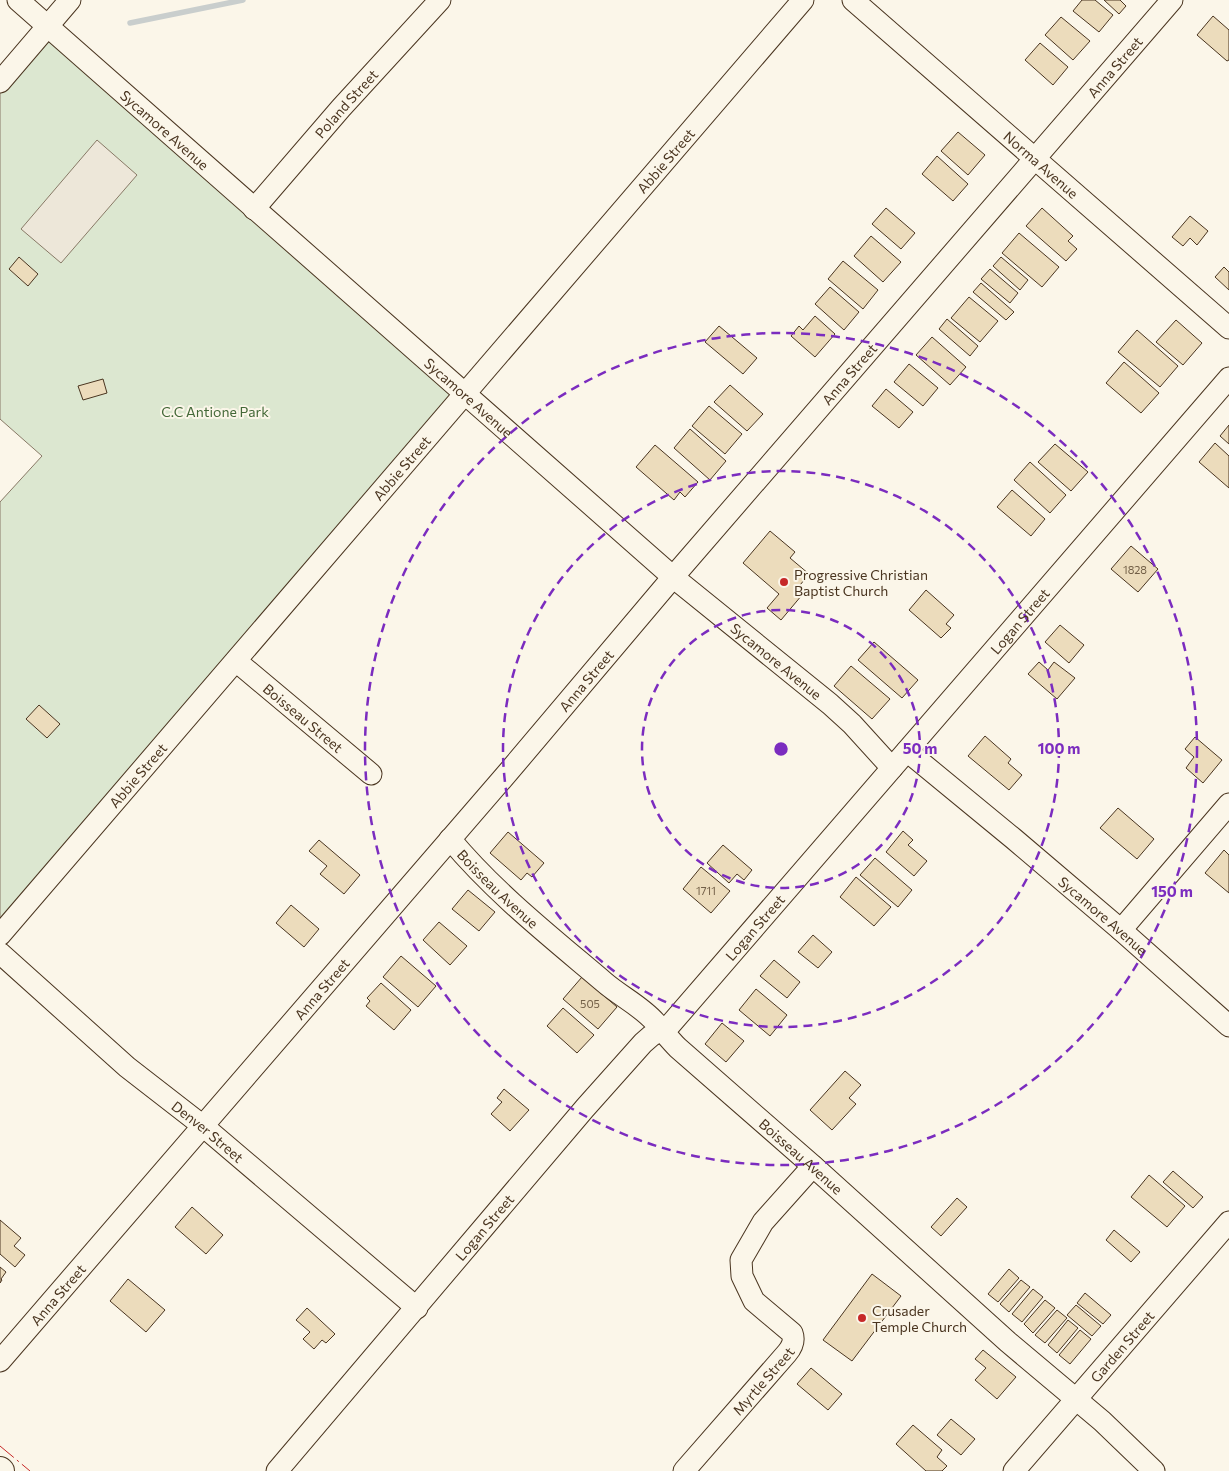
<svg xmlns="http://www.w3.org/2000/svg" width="1229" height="1471" viewBox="0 0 1229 1471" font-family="Commissioner,sans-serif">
	<rect width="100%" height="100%" fill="#fbf6e9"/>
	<path fill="#dce7d0" stroke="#887966" d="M 48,26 L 466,393 L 0,935 L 0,502 L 42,456 L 0,419 L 0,82 Z"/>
	<path fill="#ede7d9" stroke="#887966" d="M 97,140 L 137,175 L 61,263 L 21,229 Z"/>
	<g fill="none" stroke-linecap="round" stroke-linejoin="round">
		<path stroke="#c9cecd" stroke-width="5.5" d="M 130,23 L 243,0"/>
	</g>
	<g fill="#ecdcbc" stroke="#4a3520">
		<path d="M 1082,0 L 1095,0 L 1113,15 L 1099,32 L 1073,11 Z"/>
		<path d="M 1104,0 L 1120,0 L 1126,6 L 1119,14 Z"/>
		<path d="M 1213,16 L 1229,30 L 1229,60 L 1227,61 L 1197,35 Z"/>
		<path d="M 1061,17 L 1090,41 L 1073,60 L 1045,35 Z"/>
		<path d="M 1040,43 L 1068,67 L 1053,85 L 1025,60 Z"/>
		<path d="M 958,132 L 985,155 L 968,175 L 941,151 Z"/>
		<path d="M 937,156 L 968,184 L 953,201 L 922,174 Z"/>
		<path d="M 886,208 L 915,233 L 901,249 L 872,224 Z"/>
		<path d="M 1042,208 L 1073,236 L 1068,241 L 1077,249 L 1066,261 L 1026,226 Z"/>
		<path d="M 1190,216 L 1208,231 L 1197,245 L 1190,238 L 1183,246 L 1172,237 Z"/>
		<path d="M 1019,233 L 1059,267 L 1042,287 L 1002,253 Z"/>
		<path d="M 871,236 L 901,262 L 883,282 L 854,256 Z"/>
		<path d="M 19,257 L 38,274 L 28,286 L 9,269 Z"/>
		<path d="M 1001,257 L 1028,280 L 1020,290 L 993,266 Z"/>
		<path d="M 843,261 L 878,290 L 863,309 L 828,279 Z"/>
		<path d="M 1224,267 L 1229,272 L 1229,290 L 1215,277 Z"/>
		<path d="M 990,269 L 1018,293 L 1010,303 L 981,279 Z"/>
		<path d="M 981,283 L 1014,312 L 1006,320 L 973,292 Z"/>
		<path d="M 830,287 L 859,312 L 844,330 L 815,304 Z"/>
		<path d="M 969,297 L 998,321 L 980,342 L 951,318 Z"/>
		<path d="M 815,316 L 835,334 L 815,357 L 791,336 L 799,326 L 803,330 Z"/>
		<path d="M 947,319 L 978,346 L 970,356 L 939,329 Z"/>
		<path d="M 1176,320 L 1202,343 L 1183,365 L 1156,342 Z"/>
		<path d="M 719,326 L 757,358 L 743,374 L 705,342 Z"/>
		<path d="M 1137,330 L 1178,366 L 1160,387 L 1118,352 Z"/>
		<path d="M 932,337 L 966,367 L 950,385 L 916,355 Z"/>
		<path d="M 1124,362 L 1159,393 L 1141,413 L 1106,383 Z"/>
		<path d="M 909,364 L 938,388 L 923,406 L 894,382 Z"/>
		<path d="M 103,379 L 107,393 L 83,400 L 78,386 Z"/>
		<path d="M 730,385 L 763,414 L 747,431 L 714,402 Z"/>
		<path d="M 886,389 L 913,412 L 899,428 L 872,406 Z"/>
		<path d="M 709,406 L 742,434 L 725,454 L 692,426 Z"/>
		<path d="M 1229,425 L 1229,444 L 1220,436 Z"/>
		<path d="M 690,429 L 726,461 L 710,480 L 674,448 Z"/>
		<path d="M 1215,443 L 1229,456 L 1229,488 L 1199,462 Z"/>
		<path d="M 1055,444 L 1088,472 L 1071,491 L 1038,462 Z"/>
		<path d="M 655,445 L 698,482 L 685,497 L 680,492 L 674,500 L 636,467 Z"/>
		<path d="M 1030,462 L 1066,495 L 1050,513 L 1014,480 Z"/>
		<path d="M 1012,490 L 1045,519 L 1031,536 L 997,507 Z"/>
		<path d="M 770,531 L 795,552 L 790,558 L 809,574 L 796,590 L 802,595 L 781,620 L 767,608 L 779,594 L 743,563 Z"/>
		<path d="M 1131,546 L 1158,569 L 1138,592 L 1111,569 Z"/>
		<path d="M 926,590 L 954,615 L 946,624 L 951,628 L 941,638 L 909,610 Z"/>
		<path d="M 1060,625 L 1084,645 L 1069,663 L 1045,642 Z"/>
		<path d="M 874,642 L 918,680 L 902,698 L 858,660 Z"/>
		<path d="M 1039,662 L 1048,670 L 1054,662 L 1075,678 L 1057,699 L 1028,674 Z"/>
		<path d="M 851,666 L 890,699 L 872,719 L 834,686 Z"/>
		<path d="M 39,705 L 60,724 L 47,738 L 26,719 Z"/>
		<path d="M 985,736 L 1011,759 L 1008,763 L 1022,775 L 1009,790 L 968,756 Z"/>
		<path d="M 1195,737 L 1222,760 L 1203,783 L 1186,768 L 1194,757 L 1185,749 Z"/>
		<path d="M 1118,808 L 1154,839 L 1137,859 L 1100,828 Z"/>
		<path d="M 903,831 L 913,840 L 908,845 L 927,861 L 914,876 L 886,852 Z"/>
		<path d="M 508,832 L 544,863 L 532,877 L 527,873 L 521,880 L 490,853 Z"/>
		<path d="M 319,840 L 360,875 L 344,894 L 320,874 L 327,866 L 309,851 Z"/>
		<path d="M 723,845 L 752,870 L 744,880 L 737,874 L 729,883 L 707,863 Z"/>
		<path d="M 1224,850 L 1229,855 L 1229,893 L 1205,873 Z"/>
		<path d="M 875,858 L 912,890 L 898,907 L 860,875 Z"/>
		<path d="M 701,867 L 730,891 L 711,913 L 683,889 Z"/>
		<path d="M 856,877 L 891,907 L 874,926 L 840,897 Z"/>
		<path d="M 468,890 L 495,912 L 479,931 L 452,909 Z"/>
		<path d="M 291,905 L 319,929 L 304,947 L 276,923 Z"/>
		<path d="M 439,922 L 467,946 L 450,965 L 423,940 Z"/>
		<path d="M 813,935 L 832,952 L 818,968 L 798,952 Z"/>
		<path d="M 401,956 L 436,986 L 418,1007 L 383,977 Z"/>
		<path d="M 774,960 L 800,982 L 787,998 L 760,976 Z"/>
		<path d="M 582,977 L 617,1007 L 598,1029 L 563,999 Z"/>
		<path d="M 381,983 L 411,1010 L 394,1030 L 366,1006 L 370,1001 L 367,998 Z"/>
		<path d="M 756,989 L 787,1015 L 770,1036 L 739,1010 Z"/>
		<path d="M 563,1008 L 594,1035 L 577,1053 L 547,1026 Z"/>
		<path d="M 722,1023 L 744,1041 L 726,1062 L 705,1044 Z"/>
		<path d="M 845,1071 L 861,1085 L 849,1098 L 856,1104 L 832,1130 L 810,1110 Z"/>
		<path d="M 504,1089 L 529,1110 L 510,1131 L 491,1114 L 502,1102 L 497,1098 Z"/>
		<path d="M 1173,1171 L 1203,1197 L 1193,1208 L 1163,1182 Z"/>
		<path d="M 1149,1175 L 1185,1206 L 1167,1227 L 1131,1197 Z"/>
		<path d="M 957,1198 L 967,1207 L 941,1236 L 931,1227 Z"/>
		<path d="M 192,1207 L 223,1235 L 206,1254 L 175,1227 Z"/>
		<path d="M 0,1220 L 21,1238 L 14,1246 L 25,1255 L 15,1267 L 0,1254 Z"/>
		<path d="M 1114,1230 L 1140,1252 L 1131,1262 L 1106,1240 Z"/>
		<path d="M 0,1267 L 6,1272 L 1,1279 L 2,1280 L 0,1283 Z"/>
		<path d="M 1009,1269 L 1019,1278 L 998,1302 L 988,1294 Z"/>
		<path d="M 872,1274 L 901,1296 L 852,1361 L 823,1340 Z"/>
		<path d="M 128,1279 L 165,1310 L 146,1332 L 110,1301 Z"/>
		<path d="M 1021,1280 L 1030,1287 L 1009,1312 L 1000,1304 Z"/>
		<path d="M 1033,1289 L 1043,1297 L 1022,1322 L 1012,1314 Z"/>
		<path d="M 1085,1293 L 1111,1315 L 1103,1324 L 1077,1303 Z"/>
		<path d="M 1045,1300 L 1055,1308 L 1033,1333 L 1024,1324 Z"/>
		<path d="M 1076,1305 L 1101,1326 L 1092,1336 L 1067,1315 Z"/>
		<path d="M 307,1308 L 335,1334 L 326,1343 L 322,1340 L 314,1349 L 303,1339 L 310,1332 L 296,1320 Z"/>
		<path d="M 1057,1310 L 1067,1318 L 1045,1343 L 1035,1335 Z"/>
		<path d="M 1068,1320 L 1078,1328 L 1057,1353 L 1048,1345 Z"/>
		<path d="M 1080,1330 L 1091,1339 L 1070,1364 L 1059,1355 Z"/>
		<path d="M 983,1350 L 1016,1377 L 997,1399 L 975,1380 L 986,1368 L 975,1359 Z"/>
		<path d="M 811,1368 L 842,1394 L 828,1410 L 797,1384 Z"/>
		<path d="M 951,1419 L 975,1439 L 961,1455 L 937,1435 Z"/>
		<path d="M 913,1425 L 942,1450 L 937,1457 L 947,1466 L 942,1471 L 926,1471 L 896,1444 Z"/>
	</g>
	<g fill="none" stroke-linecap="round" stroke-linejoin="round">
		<defs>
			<g id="minor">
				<path id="s1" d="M 18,0 L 673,577 L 830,704 L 852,724 L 892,768"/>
				<path id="s2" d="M 853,0 L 1229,328"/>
				<path d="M 0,82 L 70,0"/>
				<path id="s3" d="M 254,209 L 341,108 L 440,0"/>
				<path id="s4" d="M 236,661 L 371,774"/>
				<path id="s5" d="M 907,751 L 1014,839 L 1121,930 L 1229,1026"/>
				<path id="s6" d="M 450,839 C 495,893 551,937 604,982 C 620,996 641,1006 655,1022 C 663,1031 670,1040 678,1048 L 813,1166 L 1008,1342 L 1102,1421 L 1154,1471"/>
				<path d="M 1121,930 L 1229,804"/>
				<path id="s7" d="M 0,935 L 803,0"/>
				<path id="s8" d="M 0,953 L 127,1067 L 203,1126 L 417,1308"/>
				<path id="s9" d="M 0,1361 L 510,770 L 673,577 L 1172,0"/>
				<path id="s10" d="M 277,1471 L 585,1108 L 643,1043 L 651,1036 L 670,1025 L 1229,378"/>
				<path id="s11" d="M 684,1471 L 787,1353 C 792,1347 795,1341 792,1333 L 754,1301 L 742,1276 L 741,1260 L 763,1222 L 813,1166"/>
				<path id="s12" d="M 1014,1471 L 1229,1222"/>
			</g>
			<path id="major" d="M 0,1470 L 1,1471"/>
		</defs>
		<use href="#minor" stroke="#4a3520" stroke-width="23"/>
		<use href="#major" stroke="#4a3520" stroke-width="28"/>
		<use href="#minor" stroke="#fbf6e9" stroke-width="21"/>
		<use href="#major" stroke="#fbf6e9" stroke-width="26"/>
		<path stroke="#c62828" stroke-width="1" stroke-dasharray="18 4 2.5 4" stroke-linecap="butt" d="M 0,1446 L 30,1471"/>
	</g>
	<g fill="none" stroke="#7b2cbf" stroke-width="2.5" stroke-dasharray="9 6">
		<circle cx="781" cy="749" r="139"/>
		<circle cx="781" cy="749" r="278"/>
		<circle cx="781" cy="749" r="416"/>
	</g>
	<g fill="#c62828" stroke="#fbf6e9" stroke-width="2">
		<circle cx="784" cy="582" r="5"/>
		<circle cx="862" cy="1318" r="5"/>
	</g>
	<g text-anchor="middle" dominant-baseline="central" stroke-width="4" stroke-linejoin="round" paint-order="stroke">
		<g font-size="11" fill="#725f47">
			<text x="1135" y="569">1828</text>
			<text x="706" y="890">1711</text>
			<text x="590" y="1003">505</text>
		</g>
		<g font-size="14" fill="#4a3520" stroke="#fbf6e9">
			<text stroke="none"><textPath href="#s9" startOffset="1708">Anna Street</textPath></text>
			<text stroke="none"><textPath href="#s3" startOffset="140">Poland Street</textPath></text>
			<text stroke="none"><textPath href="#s1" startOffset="196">Sycamore Avenue</textPath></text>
			<text stroke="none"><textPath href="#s7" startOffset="1021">Abbie Street</textPath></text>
			<text stroke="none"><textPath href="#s2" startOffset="250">Norma Avenue</textPath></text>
			<text stroke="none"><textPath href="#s9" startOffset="1302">Anna Street</textPath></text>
			<text stroke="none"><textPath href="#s1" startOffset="601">Sycamore Avenue</textPath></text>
			<text stroke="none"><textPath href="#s7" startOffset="616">Abbie Street</textPath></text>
			<text stroke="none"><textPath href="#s10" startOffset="1130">Logan Street</textPath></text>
			<text stroke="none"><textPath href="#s1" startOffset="1006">Sycamore Avenue</textPath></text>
			<text stroke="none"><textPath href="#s9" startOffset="898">Anna Street</textPath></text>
			<text stroke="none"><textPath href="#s4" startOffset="88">Boisseau Street</textPath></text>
			<text stroke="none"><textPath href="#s7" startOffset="211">Abbie Street</textPath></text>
			<text stroke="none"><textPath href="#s6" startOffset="69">Boisseau Avenue</textPath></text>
			<text stroke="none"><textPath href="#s5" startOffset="256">Sycamore Avenue</textPath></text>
			<text stroke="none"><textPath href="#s10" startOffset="725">Logan Street</textPath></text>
			<text stroke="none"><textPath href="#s9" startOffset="492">Anna Street</textPath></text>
			<text stroke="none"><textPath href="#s8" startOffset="274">Denver Street</textPath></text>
			<text stroke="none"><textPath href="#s6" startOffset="474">Boisseau Avenue</textPath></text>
			<text stroke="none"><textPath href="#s10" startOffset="320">Logan Street</textPath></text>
			<text stroke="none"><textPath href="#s9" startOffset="88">Anna Street</textPath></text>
			<text stroke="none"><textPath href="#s12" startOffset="165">Garden Street</textPath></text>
			<text stroke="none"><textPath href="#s11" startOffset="120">Myrtle Street</textPath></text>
		</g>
		<g font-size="14" fill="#436837" stroke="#fbf6e9">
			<text x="215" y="411">C.C Antione Park</text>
		</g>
		<g font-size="14" fill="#4a3520" stroke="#fbf6e9" text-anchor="start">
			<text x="794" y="574">Progressive Christian<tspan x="794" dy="16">Baptist Church</tspan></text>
			<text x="872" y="1310">Crusader<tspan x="872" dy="16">Temple Church</tspan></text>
		</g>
	</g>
	<circle cx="781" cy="749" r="8" fill="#7b2cbf" stroke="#fbf6e9" stroke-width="2.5"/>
	<g font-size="15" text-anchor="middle" font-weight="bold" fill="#7b2cbf" stroke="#fbf6e9" stroke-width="4" stroke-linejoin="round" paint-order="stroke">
		<text x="920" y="754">50 m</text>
		<text x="1059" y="754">100 m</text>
		<text x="1172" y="897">150 m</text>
	</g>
</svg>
